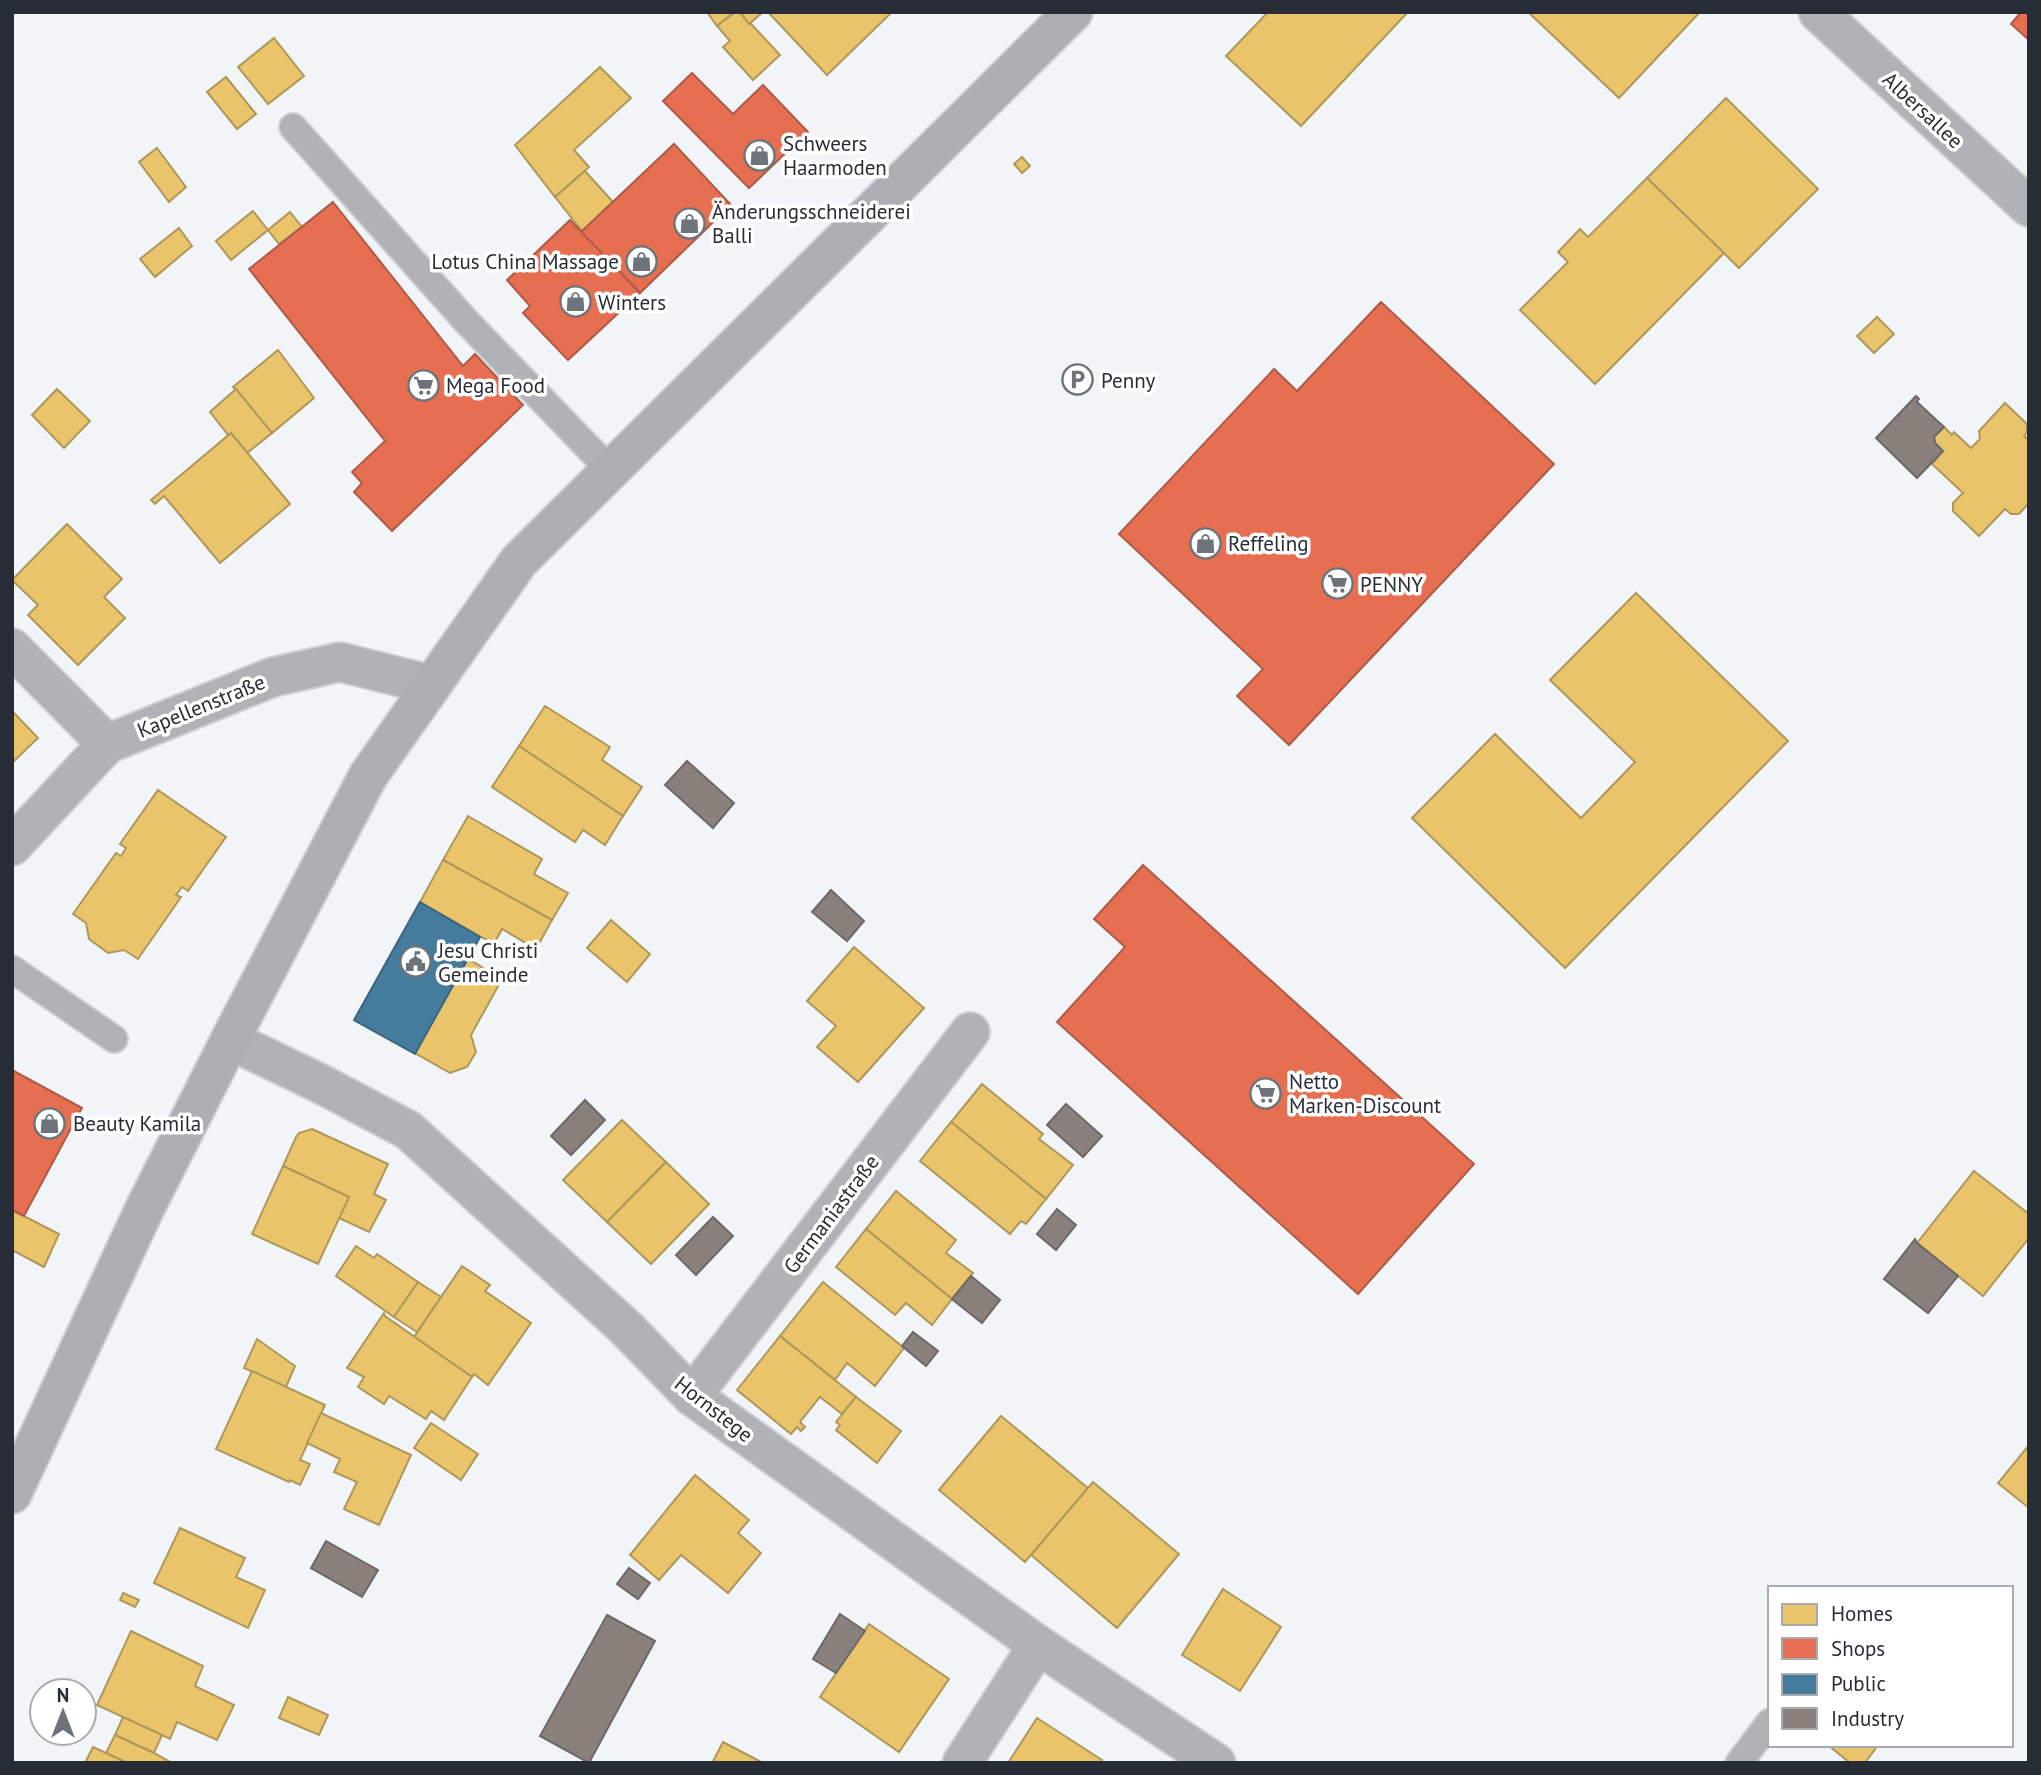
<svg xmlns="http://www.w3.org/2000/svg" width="2041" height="1775" viewBox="0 0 2041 1775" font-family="'PT Sans',sans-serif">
	<rect width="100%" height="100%" fill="#f2f5f8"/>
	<g fill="#e9c46a" stroke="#ae975b" stroke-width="2">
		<path d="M 707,12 L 735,12 L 717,26 Z"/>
		<path d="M 735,12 L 740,12 L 780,55 L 753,80 L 723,47 L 730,41 L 717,26 Z"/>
		<path d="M 740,12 L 763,12 L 749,24 Z"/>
		<path d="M 768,12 L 892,12 L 827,75 Z"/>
		<path d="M 1268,12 L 1408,12 L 1301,126 L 1226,56 Z"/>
		<path d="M 1528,12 L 1700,12 L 1619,98 Z"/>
		<path d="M 274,38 L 304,76 L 268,104 L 238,67 Z"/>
		<path d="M 600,67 L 631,98 L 574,150 L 589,167 L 555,197 L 515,145 Z"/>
		<path d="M 226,77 L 256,114 L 237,129 L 207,92 Z"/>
		<path d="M 1726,98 L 1818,189 L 1739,268 L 1647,178 Z"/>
		<path d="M 157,148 L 186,187 L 169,202 L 139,162 Z"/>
		<path d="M 1022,157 L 1030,166 L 1022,173 L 1014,164 Z"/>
		<path d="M 585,171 L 613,202 L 582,231 L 555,197 Z"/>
		<path d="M 1647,178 L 1724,253 L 1595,384 L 1520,310 L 1568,262 L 1558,252 L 1580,229 L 1588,237 Z"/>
		<path d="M 253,211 L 268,230 L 231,260 L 216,241 Z"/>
		<path d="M 290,212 L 302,227 L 279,244 L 268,230 Z"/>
		<path d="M 179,228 L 192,246 L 155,277 L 140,259 Z"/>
		<path d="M 1877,317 L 1894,334 L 1874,353 L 1857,336 Z"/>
		<path d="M 278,350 L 314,398 L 272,433 L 233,387 Z"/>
		<path d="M 57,389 L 90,421 L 64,448 L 32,415 Z"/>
		<path d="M 236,389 L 272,433 L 247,453 L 231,433 L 228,435 L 210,412 Z"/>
		<path d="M 2005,403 L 2027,424 L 2027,432 L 2024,436 L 2029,440 L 2029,503 L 2019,514 L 2011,514 L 2005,509 L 1979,536 L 1953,511 L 1953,503 L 1963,493 L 1932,464 L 1943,451 L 1935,443 L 1934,437 L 1944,427 L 1952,435 L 1954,432 L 1971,448 L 1980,439 L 1979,431 Z"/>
		<path d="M 231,433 L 290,504 L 220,563 L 164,496 L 155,504 L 151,500 Z"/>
		<path d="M 67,524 L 122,579 L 104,597 L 125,618 L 78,665 L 28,615 L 38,605 L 12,580 Z"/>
		<path d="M 1636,593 L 1788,741 L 1565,968 L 1412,818 L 1495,734 L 1581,818 L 1635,762 L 1550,680 Z"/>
		<path d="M 545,706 L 610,747 L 602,760 L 642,787 L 623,816 L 519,746 Z"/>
		<path d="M 12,711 L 38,738 L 12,763 Z"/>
		<path d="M 519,746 L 623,816 L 605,845 L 583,830 L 575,842 L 492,787 Z"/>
		<path d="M 158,790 L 226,837 L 188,891 L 182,887 L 176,895 L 181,897 L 138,959 L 124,950 L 108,953 L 89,939 L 86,923 L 73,914 L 116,853 L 121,856 L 126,848 L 120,844 Z"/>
		<path d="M 468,816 L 542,859 L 534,874 L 568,893 L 552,920 L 443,860 Z"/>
		<path d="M 443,860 L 552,920 L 536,949 L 502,929 L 494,944 L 420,902 Z"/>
		<path d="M 611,920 L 650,954 L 627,982 L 587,948 Z"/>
		<path d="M 854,947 L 924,1008 L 858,1082 L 817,1047 L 836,1026 L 807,1001 Z"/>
		<path d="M 469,956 L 473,959 L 472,961 L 502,979 L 471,1035 L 476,1052 L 467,1067 L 450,1073 L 415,1053 Z"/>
		<path d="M 982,1084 L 1043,1134 L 1039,1139 L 1073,1165 L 1046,1199 L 951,1122 Z"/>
		<path d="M 622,1120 L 666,1162 L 607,1222 L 563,1180 Z"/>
		<path d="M 951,1122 L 1046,1199 L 1026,1224 L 1021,1221 L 1010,1234 L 920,1161 Z"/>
		<path d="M 312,1129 L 388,1164 L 374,1194 L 386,1200 L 369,1232 L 339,1218 L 349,1197 L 283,1166 L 296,1137 L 299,1133 Z"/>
		<path d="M 666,1162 L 709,1204 L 651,1264 L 607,1222 Z"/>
		<path d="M 283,1166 L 349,1197 L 318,1264 L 252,1234 Z"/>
		<path d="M 1974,1171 L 2029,1214 L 2029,1238 L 1983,1296 L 1917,1243 Z"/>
		<path d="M 896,1191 L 956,1240 L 946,1253 L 973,1273 L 952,1299 L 866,1229 Z"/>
		<path d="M 12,1210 L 59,1234 L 44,1267 L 12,1250 Z"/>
		<path d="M 866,1229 L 952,1299 L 932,1325 L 906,1303 L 895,1315 L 836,1267 Z"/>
		<path d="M 356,1246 L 374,1258 L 377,1254 L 418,1282 L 394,1317 L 336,1276 Z"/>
		<path d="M 462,1266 L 490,1285 L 485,1291 L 531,1323 L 488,1385 L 474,1374 L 472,1377 L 414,1337 Z"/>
		<path d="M 418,1282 L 441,1297 L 417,1332 L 394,1317 Z"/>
		<path d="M 823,1282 L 904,1348 L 875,1386 L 847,1363 L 835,1380 L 780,1336 Z"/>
		<path d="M 384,1313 L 385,1316 L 472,1377 L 444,1420 L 431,1411 L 426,1419 L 389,1396 L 384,1404 L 358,1387 L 364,1377 L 347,1368 Z"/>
		<path d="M 780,1336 L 856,1397 L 842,1414 L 820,1397 L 800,1422 L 805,1427 L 801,1431 L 797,1427 L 791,1434 L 737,1390 Z"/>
		<path d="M 257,1339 L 295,1366 L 286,1387 L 244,1368 Z"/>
		<path d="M 252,1371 L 325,1405 L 300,1460 L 310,1464 L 300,1485 L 290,1480 L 289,1482 L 216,1449 Z"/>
		<path d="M 856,1397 L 901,1431 L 877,1463 L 836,1430 L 840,1425 L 836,1422 Z"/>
		<path d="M 321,1413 L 411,1455 L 379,1525 L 344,1509 L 357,1482 L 334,1472 L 340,1459 L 307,1443 Z"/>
		<path d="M 1001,1416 L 1088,1488 L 1025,1562 L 939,1490 Z"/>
		<path d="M 431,1423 L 478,1454 L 461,1480 L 414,1448 Z"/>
		<path d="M 2029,1445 L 2029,1508 L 1998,1483 Z"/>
		<path d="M 695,1475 L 749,1520 L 738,1533 L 761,1553 L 728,1593 L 681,1555 L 659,1580 L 630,1555 Z"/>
		<path d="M 1093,1482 L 1179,1554 L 1117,1628 L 1031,1555 Z"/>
		<path d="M 180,1528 L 245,1558 L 236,1577 L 265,1590 L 248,1628 L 154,1583 Z"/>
		<path d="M 1223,1589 L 1281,1627 L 1240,1691 L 1182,1655 Z"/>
		<path d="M 123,1593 L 139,1600 L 135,1607 L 120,1600 Z"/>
		<path d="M 869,1624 L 949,1679 L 899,1752 L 820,1697 Z"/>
		<path d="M 131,1631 L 203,1666 L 195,1686 L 234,1705 L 217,1740 L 177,1722 L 170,1739 L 97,1705 Z"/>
		<path d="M 288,1697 L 328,1715 L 319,1735 L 279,1718 Z"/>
		<path d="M 123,1717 L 162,1735 L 154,1753 L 115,1735 Z"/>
		<path d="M 1037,1718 L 1102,1760 L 1100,1763 L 1008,1763 Z"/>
		<path d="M 115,1735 L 154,1753 L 172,1763 L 127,1763 L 106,1753 Z"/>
		<path d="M 723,1742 L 763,1763 L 712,1763 Z"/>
		<path d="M 1828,1745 L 1878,1745 L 1865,1763 L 1850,1763 Z"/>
		<path d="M 93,1747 L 106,1753 L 127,1763 L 85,1763 Z"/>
	</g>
	<g fill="#e76f51" stroke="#ad5b49" stroke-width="2">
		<path d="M 2021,12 L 2029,12 L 2029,40 L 2011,24 Z"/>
		<path d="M 692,73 L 733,114 L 763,85 L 808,132 L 749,188 L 663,101 Z"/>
		<path d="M 674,144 L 731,205 L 640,293 L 581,232 Z"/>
		<path d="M 333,202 L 463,366 L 475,354 L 523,405 L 392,531 L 354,492 L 362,483 L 352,472 L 385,441 L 249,269 Z"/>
		<path d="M 570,220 L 640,293 L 568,360 L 523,313 L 530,306 L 507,280 Z"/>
		<path d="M 1381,302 L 1554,464 L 1289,745 L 1237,696 L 1263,669 L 1119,534 L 1274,369 L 1297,391 Z"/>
		<path d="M 1143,865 L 1474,1164 L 1358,1294 L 1057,1022 L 1125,947 L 1094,919 Z"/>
		<path d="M 12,1070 L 82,1108 L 24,1216 L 12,1210 Z"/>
	</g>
	<path fill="#457b9d" stroke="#3c647e" stroke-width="2" d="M 420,902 L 480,937 L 415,1054 L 354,1020 Z"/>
	<g fill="#8a817c" stroke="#6c6867" stroke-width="2">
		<path d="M 1916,396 L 1919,399 L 1917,402 L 1944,427 L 1934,437 L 1935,443 L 1943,451 L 1917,478 L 1876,438 Z"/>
		<path d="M 687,761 L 734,803 L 713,828 L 665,785 Z"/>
		<path d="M 831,890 L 864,921 L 847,941 L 812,912 Z"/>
		<path d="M 585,1100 L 605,1120 L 571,1155 L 551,1136 Z"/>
		<path d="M 1066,1104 L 1102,1136 L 1083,1157 L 1047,1125 Z"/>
		<path d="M 1057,1209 L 1076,1225 L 1056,1250 L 1037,1234 Z"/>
		<path d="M 713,1217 L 733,1236 L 696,1275 L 676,1255 Z"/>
		<path d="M 1915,1239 L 1917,1243 L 1958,1276 L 1928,1313 L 1884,1279 Z"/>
		<path d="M 971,1276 L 1000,1300 L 982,1323 L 952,1299 Z"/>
		<path d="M 913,1332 L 938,1351 L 926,1366 L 902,1346 Z"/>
		<path d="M 326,1541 L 378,1570 L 362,1597 L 311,1568 Z"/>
		<path d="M 629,1568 L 650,1583 L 638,1599 L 617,1584 Z"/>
		<path d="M 840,1614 L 865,1631 L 836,1673 L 813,1659 Z"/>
		<path d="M 607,1615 L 655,1641 L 589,1763 L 540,1736 Z"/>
	</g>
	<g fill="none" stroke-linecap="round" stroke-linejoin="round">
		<defs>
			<g id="service">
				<path d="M 293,127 L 466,321 L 611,471"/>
				<path d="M 12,969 L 114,1039"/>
				<path d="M 1739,1763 L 1770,1722"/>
			</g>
			<g id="minor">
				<path d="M 12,648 L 107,744"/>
				<path d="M 12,846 L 107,744 L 273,677 L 340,662 L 432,685"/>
				<path d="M 230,1040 L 323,1085 L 408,1130 L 626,1328 L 692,1396 L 1038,1645 L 1216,1763"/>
				<path d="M 692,1396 L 970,1032"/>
				<path d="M 962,1763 L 1038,1645"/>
			</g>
			<path id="tertiary" d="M 1818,12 L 2029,207"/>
			<path id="secondary" d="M 12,1494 L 144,1210 L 230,1040 L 368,776 L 519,561 L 1073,12"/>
		</defs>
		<use href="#service" stroke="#ced1d4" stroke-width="30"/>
		<use href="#minor" stroke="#ced1d4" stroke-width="42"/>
		<use href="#tertiary" stroke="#ced1d4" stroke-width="42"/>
		<use href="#secondary" stroke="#ced1d4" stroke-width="42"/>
		<use href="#service" stroke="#afb2b6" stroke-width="26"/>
		<use href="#minor" stroke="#afb2b6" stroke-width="38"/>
		<use href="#tertiary" stroke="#afb2b6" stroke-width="38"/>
		<use href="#secondary" stroke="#acb0b5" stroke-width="38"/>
	</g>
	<defs>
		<symbol id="shop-ring" viewBox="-11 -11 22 22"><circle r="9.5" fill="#fff" stroke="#6d737b" stroke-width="1.5"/><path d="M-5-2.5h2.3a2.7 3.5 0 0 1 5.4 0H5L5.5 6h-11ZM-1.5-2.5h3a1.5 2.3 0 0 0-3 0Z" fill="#6d737b"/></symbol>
		<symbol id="parking-ring" viewBox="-11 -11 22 22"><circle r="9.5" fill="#fff" stroke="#6d737b" stroke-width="1.5"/><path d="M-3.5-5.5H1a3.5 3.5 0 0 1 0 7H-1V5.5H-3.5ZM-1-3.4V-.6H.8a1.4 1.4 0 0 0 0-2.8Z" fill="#6d737b"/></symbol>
		<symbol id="supermarket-ring" viewBox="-11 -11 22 22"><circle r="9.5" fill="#fff" stroke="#6d737b" stroke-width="1.5"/><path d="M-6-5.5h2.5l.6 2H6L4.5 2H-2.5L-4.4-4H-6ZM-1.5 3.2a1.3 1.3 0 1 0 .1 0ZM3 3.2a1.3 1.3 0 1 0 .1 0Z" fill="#6d737b"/></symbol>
		<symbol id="civic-ring" viewBox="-11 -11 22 22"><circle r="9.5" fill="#fff" stroke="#6d737b" stroke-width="1.5"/><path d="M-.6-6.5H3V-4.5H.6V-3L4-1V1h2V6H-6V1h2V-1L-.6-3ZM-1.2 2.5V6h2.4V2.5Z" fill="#6d737b"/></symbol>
	</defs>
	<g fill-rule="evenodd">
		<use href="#shop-ring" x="742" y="138" width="35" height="35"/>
		<use href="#shop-ring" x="672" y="206" width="35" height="35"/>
		<use href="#shop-ring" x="624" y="244" width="35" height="35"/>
		<use href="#shop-ring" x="558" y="284" width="35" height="35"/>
		<use href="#parking-ring" x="1060" y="362" width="35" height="35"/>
		<use href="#supermarket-ring" x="406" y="368" width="35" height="35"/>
		<use href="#shop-ring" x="1188" y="526" width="35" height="35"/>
		<use href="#supermarket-ring" x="1320" y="566" width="35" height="35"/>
		<use href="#civic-ring" x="398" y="944" width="35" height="35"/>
		<use href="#supermarket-ring" x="1248" y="1076" width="35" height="35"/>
		<use href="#shop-ring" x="32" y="1106" width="35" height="35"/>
	</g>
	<g text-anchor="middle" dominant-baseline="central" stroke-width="7" stroke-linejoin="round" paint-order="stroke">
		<g font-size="21" fill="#262d37" stroke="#fff">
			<text transform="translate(1923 110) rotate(43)">Albersallee</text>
			<text transform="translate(201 706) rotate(-22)">Kapellenstraße</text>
			<text transform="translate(831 1214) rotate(-53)">Germaniastraße</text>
			<text transform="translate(714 1409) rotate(38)">Hornstege</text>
		</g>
		<g font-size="21" fill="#262d37" stroke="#fff" text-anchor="start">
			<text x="783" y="143">Schweers<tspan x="783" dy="24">Haarmoden</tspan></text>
			<text x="712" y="211">Änderungsschneiderei<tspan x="712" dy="24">Balli</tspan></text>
			<text x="619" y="261" text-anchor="end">Lotus China Massage</text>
			<text x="598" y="302">Winters</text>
			<text x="1101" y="380">Penny</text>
			<text x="446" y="385">Mega Food</text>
			<text x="1228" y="543">Reffeling</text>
			<text x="1360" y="584">PENNY</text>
			<text x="438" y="950">Jesu Christi<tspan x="438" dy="24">Gemeinde</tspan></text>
			<text x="1289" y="1081">Netto<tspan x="1289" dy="24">Marken-Discount</tspan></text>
			<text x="73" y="1123">Beauty Kamila</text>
		</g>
	</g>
	<rect width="2041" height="1775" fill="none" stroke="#262d37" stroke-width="28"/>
	<rect x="1768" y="1586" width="245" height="161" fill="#ffffff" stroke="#a8abaf" stroke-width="2"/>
	<rect x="1782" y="1604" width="35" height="21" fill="#e9c46a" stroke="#a8abaf" stroke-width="2"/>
	<text x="1831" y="1621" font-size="21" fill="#262d37">Homes</text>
	<rect x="1782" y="1638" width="35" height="21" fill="#e76f51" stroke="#a8abaf" stroke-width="2"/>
	<text x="1831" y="1656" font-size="21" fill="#262d37">Shops</text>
	<rect x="1782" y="1674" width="35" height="21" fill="#457b9d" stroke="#a8abaf" stroke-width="2"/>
	<text x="1831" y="1691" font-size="21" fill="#262d37">Public</text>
	<rect x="1782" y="1708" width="35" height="21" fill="#8a817c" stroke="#a8abaf" stroke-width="2"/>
	<text x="1831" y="1726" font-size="21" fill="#262d37">Industry</text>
	<g transform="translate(63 1712)"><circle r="33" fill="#ffffff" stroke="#a8abaf" stroke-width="2"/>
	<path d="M0-5L12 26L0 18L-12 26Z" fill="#6d737b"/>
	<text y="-10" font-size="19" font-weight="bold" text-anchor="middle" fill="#262d37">N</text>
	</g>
</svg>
